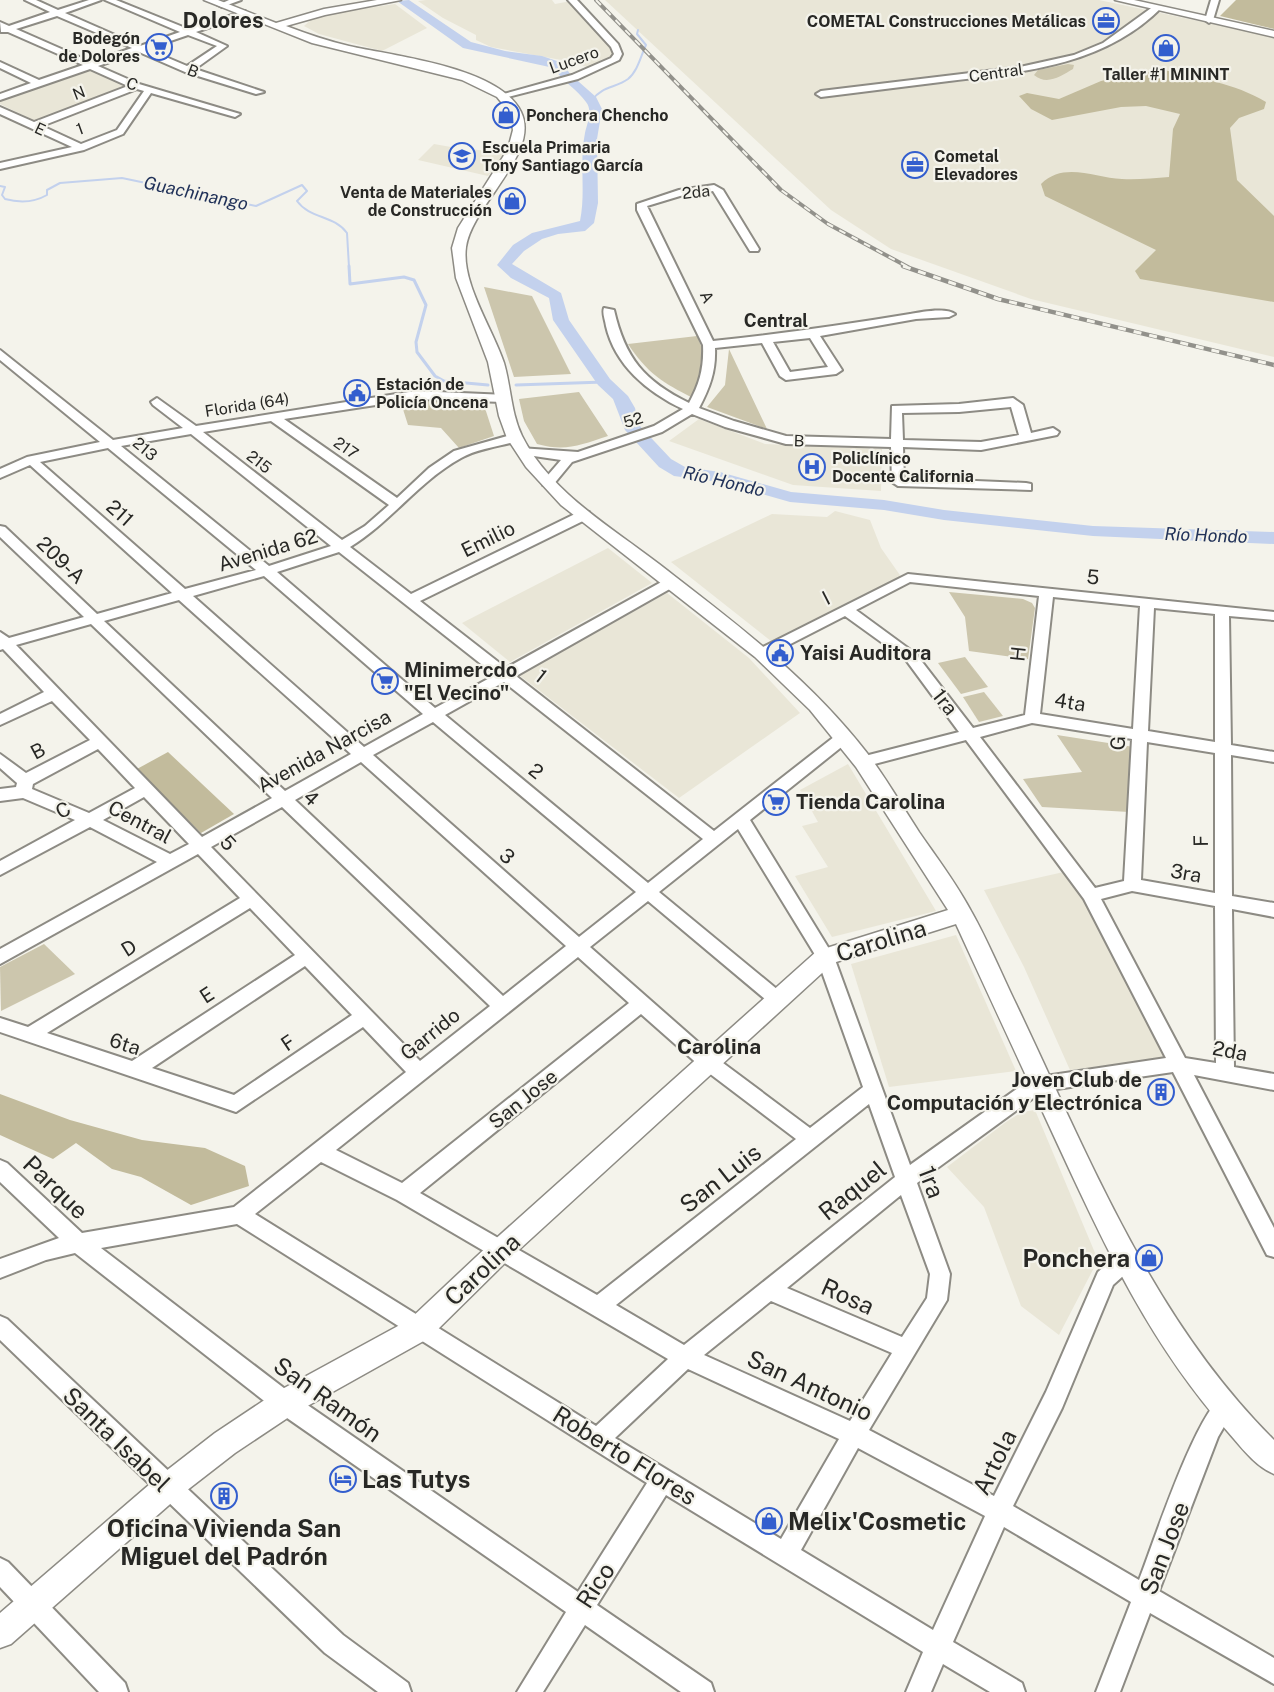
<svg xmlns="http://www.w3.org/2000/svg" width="1274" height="1692" viewBox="0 0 1274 1692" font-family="'Public Sans',sans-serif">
	<rect width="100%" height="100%" fill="#f4f3eb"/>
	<g fill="#e9e6d7">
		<path d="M 426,0 L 552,0 L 555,4 L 571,1 L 612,46 L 614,53 L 611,60 L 593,69 L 572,62 L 491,47 L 476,40 L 476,35 L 443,18 L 418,1 Z"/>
		<path d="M 605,0 L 1099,0 L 1274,37 L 1274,357 L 1031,299 L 891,249 L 831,210 Z"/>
		<path d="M 395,4 L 427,28 L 382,51 L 319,34 L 304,26 L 313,18 L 339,12 Z"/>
		<path d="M 92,68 L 135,87 L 39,123 L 0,104 L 0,101 Z"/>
		<path d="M 434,144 L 451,147 L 506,153 L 488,176 L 418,160 Z"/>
		<path d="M 699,419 L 765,444 L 882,449 L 881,491 L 793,485 L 669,441 Z"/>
		<path d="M 835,511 L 870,520 L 881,548 L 902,578 L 862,601 L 771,641 L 671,562 L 772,514 L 827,517 Z"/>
		<path d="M 608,548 L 652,583 L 510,662 L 462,623 Z"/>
		<path d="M 667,593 L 749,658 L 800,713 L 679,798 L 519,675 Z"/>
		<path d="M 848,764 L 936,911 L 832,937 L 795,876 L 828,867 L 802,826 L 818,822 L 800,790 Z"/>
		<path d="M 1068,871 L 1104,938 L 1171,1057 L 1070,1070 L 1024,967 L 984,890 Z"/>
		<path d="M 956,935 L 1016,1071 L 889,1087 L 851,964 Z"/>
		<path d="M 1035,1110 L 1098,1260 L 1059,1335 L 1021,1306 L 984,1207 L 947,1167 L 1006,1122 L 1022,1112 Z"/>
	</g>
	<g fill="#ccc6ad">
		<path d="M 1068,64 L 1074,65 L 1073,69 C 1061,76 1047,86 1034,75 L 1038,70 Z"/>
		<path d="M 484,287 L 532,296 L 571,374 L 514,377 Z"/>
		<path d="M 697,336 C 709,362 706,374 693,398 C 663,383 647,373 628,344 Z"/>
		<path d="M 729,349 L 767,429 L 707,407 L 725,385 Z"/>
		<path d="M 579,392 L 608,436 C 580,445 566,452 537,444 L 524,421 L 519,399 Z"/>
		<path d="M 424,401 L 484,405 L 494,436 L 459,448 L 441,428 L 408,425 L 401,403 Z"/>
		<path d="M 949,592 L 1023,599 L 1032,603 L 1035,608 L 1028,659 L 969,651 L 965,617 Z"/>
		<path d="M 965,657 L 988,687 L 961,694 L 938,663 Z"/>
		<path d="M 984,692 L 1003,716 L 979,722 L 963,697 Z"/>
		<path d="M 1057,735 L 1134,747 L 1129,812 L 1042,807 L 1023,779 L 1082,772 Z"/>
		<path d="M 44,944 L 75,974 L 1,1011 L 0,967 Z"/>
	</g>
	<g fill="#c2bb9c">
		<path d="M 1236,0 L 1274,0 L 1274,29 L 1220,16 Z"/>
		<path d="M 1164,70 C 1199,78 1234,83 1266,102 L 1264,109 L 1239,118 L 1230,128 L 1237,180 L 1274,216 L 1274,302 L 1140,279 L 1135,271 L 1156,250 L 1045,196 L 1041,184 C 1064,161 1095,178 1122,179 C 1137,180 1154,178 1169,177 L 1173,129 L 1180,114 L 1146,106 L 1121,107 L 1052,120 L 1031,109 L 1019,96 L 1027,93 L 1059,99 L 1101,81 L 1130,74 Z"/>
		<path d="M 168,752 L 234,814 L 201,833 L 137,769 Z"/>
		<path d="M 0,1094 L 70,1120 L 142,1140 L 205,1148 L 245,1166 L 249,1186 L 191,1205 L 141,1177 L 112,1169 L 76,1143 L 53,1159 L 0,1135 Z"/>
	</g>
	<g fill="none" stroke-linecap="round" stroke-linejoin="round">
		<g stroke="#c3d1ed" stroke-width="2">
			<path d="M 592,100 C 602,86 616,88 628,79 C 638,71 641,55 646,45 L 637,34 L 638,30"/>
			<path d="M 0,186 L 5,187 L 2,195 L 5,199 C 20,203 33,203 47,195 L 47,190 L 60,183 L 122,178 L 256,206 L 302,185 L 307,191 L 297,201 C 310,219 334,215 347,233 L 349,267"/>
		</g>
		<g stroke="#c3d1ed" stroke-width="3">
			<path d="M 349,266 L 350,284 L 404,277 L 414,280 L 426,305 L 416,342 L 417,352 L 435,376 L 444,381 L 488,385"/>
			<path d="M 516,385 L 604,382"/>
		</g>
		<path fill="#c3d1ed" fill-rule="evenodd" d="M 409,0 L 471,42 L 505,51 L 542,56 L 563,63 L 570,74 L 596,97 L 602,109 L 597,139 L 598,203 L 594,223 L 585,231 L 558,234 L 542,239 L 524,251 L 512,264 L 561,293 L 569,320 L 610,379 L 628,396 L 635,408 L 639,425 L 671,459 L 685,467 L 720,472 L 791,492 L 884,500 L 944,510 L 1093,526 L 1274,532 L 1274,544 L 1093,536 L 944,520 L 884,510 L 790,502 L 719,482 L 674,476 L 659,467 L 625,430 L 613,399 L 598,385 L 553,320 L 549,298 L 511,278 L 497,265 L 513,245 L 532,233 L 580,221 C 586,192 579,162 585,133 C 587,124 593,110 586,102 C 577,89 563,82 554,68 L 463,48 L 397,1 Z"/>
		<defs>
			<g id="minor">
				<path d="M 25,0 L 36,0 L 58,10 L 89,0 L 101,0 L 65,13 L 140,46 L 180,32 L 105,0 L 116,0 L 188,29 L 245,11 L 245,15 L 196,32 L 227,46 L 195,69 L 264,92 L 256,94 L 185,72 L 139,52 L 98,66 L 139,84 L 240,114 L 235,117 L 151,93 L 123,134 L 84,150 L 0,169 L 0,163 L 72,147 L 0,114 L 0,107 L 34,122 L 128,86 L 90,69 L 0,100 L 0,94 L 31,83 L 0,68 L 0,62 L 39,80 L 83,65 L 8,32 L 1,32 L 0,22 L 9,26 L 50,12 ZM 57,16 L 132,48 L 91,62 L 16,29 ZM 188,35 L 217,46 L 187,66 L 147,49 ZM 137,89 L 144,91 L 117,130 L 81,144 L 42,126 Z"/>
				<path d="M 229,0 L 241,0 L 222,7 L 218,5 Z"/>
				<path d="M 568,0 L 577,0 L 618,44 L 622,54 L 619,60 L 578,79 L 500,99 L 500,95 L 572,75 L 611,58 L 614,54 L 611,47 Z"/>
				<path d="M 1211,0 L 1219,0 L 1213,20 L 1209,23 L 1205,20 Z"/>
				<path d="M 1154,6 L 1161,8 C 1104,65 1025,72 949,81 C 906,86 864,92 821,97 L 816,94 L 821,91 L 1020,67 L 1074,55 L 1103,43 Z"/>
				<path d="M 714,185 L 723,190 L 759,249 L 758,251 L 750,251 L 713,191 L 680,196 L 647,206 L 713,341 C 779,334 844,325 910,314 C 921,312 946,307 955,314 L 949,317 L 916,319 L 820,336 L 842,370 L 836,374 L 786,380 L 780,376 L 762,343 L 715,348 C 716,371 710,387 699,408 L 734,421 L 786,436 L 891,439 L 892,406 L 959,404 L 1013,398 L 1023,405 L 1031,433 L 1053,428 L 1059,432 L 1057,435 L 981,450 L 903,447 L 904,478 L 1026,483 L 1031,484 L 1031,490 L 898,486 L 892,482 L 891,447 L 786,444 L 725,427 L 692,414 L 662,432 L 572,462 L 553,485 L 543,485 L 542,482 L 561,460 L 520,454 L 520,448 L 578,452 L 654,426 L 683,409 C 647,392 615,365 606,326 C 605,319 602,313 604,308 L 614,310 C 625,358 644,381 689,403 C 700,383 704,367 703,345 L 637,210 L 637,204 L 679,190 ZM 810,338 L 828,367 L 790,372 L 773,342 ZM 1011,407 L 1019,435 L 981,442 L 903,440 L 902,413 L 959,412 Z"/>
				<path d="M 0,350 L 113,440 L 183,428 L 153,405 L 151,402 L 157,398 L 196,426 L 415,391 L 507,395 L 507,401 L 503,402 L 415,399 L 284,419 L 397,498 L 429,468 L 454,451 L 514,434 L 518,435 L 518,441 C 501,446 477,449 461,458 C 419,481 391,522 350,547 L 411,594 L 579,512 L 589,512 L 589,518 L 420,601 L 506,668 L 665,580 L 675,580 L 675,586 L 516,676 L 714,831 L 839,733 L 849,733 L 852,737 L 849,741 L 750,820 L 834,957 L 910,1165 L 1032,1078 L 1166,1058 L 1084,899 L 966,740 L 863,767 L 857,766 L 855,762 L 857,758 L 959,732 L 906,660 L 845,616 L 767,656 L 757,656 L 755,653 L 757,650 L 908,574 L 1274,612 L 1274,620 L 1229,616 L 1231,745 L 1274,752 L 1274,762 L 1231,755 L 1232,896 L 1274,903 L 1274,917 L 1232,909 L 1234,1067 L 1274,1074 L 1274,1090 L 1194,1075 L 1274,1228 L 1274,1257 L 1267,1255 L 1173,1072 L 1043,1091 L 917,1183 L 950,1274 L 947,1300 L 869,1430 L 994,1496 L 1046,1392 L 1098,1272 L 1118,1254 L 1125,1252 L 1132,1254 L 1135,1261 L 1132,1268 L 1113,1285 L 1062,1408 L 1013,1506 L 1139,1580 C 1152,1547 1198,1406 1225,1395 L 1233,1398 L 1236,1406 L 1218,1437 L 1159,1591 L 1274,1658 L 1274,1684 L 1150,1613 L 1120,1692 L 1096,1692 L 1131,1602 L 1004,1527 L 953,1642 L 1022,1683 L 1025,1692 L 990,1692 L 943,1664 L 931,1692 L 906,1692 L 923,1652 L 666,1495 L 597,1605 L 711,1683 L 714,1692 L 681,1692 L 585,1625 L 543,1692 L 517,1692 L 566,1612 L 277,1411 L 75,1253 L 46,1260 L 0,1278 L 0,1259 L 59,1238 L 0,1182 L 0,1160 L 7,1163 L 82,1233 L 234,1207 L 406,1072 L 363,1027 L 236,1112 L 0,1032 L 0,1018 L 28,1027 L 240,898 L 198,854 L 0,964 L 0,949 L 157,862 L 90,827 L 0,875 L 0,861 L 75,820 L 23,798 L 0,801 L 0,789 L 16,787 L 17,783 L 0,768 L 0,754 L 26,773 L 90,740 L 52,701 L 0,725 L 0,714 L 44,692 L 3,649 L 0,650 L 0,632 L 9,638 L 84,617 L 0,537 L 0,526 L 5,527 L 97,614 L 172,593 L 30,465 L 0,478 L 0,469 L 27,457 L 100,442 L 0,360 ZM 271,421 L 389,505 L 365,526 L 342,540 L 203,432 ZM 191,434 L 331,546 L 269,566 L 121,446 ZM 108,448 L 256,570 L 185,589 L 40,462 ZM 339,552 L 495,675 L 435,708 L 277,572 ZM 264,576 L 423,714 L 364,747 L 193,596 ZM 910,582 L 1039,596 L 1025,715 L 973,728 L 916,654 L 856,610 ZM 1053,597 L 1140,606 L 1133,729 L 1040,714 ZM 179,600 L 351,754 L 285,791 L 104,621 ZM 1154,608 L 1215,614 L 1215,742 L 1148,731 ZM 91,624 L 272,798 L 202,837 L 16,645 ZM 504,682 L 703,839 L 648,883 L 445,715 ZM 433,722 L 636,892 L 579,937 L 373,755 ZM 1032,723 L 1132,739 L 1124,881 L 1095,888 L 980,737 ZM 1147,742 L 1215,753 L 1215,893 L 1141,880 ZM 98,749 L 135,788 L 89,813 L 32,789 L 33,784 ZM 361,762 L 566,946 L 503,996 L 295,800 ZM 144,797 L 189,844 L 170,854 L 103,820 ZM 282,807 L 490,1006 L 420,1061 L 211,847 ZM 738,829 L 817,958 L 863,1087 L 810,1128 L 715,1057 L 590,947 L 648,901 L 772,1005 L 778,1007 L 784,1005 L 787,1000 L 784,995 L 659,892 ZM 1132,891 L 1215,906 L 1216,1063 L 1185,1058 L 1101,899 ZM 250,908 L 295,955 L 132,1061 L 47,1033 ZM 578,957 L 629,1003 L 402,1183 L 336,1150 ZM 305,966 L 352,1015 L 234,1095 L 152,1068 ZM 641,1014 L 701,1067 L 796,1139 L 597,1295 L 420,1193 ZM 869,1104 L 895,1177 L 684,1345 L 616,1305 ZM 321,1162 L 397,1200 L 668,1359 L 596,1426 L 255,1214 ZM 901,1195 L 930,1274 L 927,1298 L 902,1337 L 787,1288 ZM 237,1224 L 647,1483 L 578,1592 L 293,1395 L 101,1248 ZM 771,1301 L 892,1353 L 850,1421 L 704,1355 ZM 688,1369 L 839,1439 L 781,1539 L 615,1438 ZM 858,1448 L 985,1516 L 933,1630 L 801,1550 Z"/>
				<path d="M 0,1316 L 7,1319 L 343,1635 L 408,1683 L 411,1692 L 378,1692 L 325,1653 L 0,1340 Z"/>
				<path d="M 0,1558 L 8,1562 L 125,1683 L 128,1692 L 99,1692 L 0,1587 Z"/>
			</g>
			<g id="major">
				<path d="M 204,0 L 218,0 L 276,23 L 324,9 L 377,0 L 401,0 L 325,15 L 286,26 C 307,34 328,41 349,46 C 393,56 500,67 521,112 C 541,153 472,205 466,247 C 461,283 493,329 504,363 C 511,387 511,413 522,436 C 549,491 611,527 659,564 C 734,622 808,677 867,753 C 886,778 902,806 919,832 C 937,858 956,883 971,911 C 988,941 1001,973 1016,1004 C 1089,1157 1152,1319 1274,1440 L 1274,1474 C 1255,1466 1241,1447 1228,1432 C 1151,1345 1107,1251 1059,1147 C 1025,1073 990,999 956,924 L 833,963 L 510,1258 L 429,1338 L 295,1413 L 235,1453 L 177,1498 L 11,1644 L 0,1648 L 0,1613 L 157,1478 L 215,1433 L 275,1393 L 409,1320 L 492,1242 L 817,951 L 948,910 L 856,767 L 810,710 L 755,657 L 561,505 L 526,467 L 507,438 L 499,416 L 488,362 L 456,278 L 452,248 L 458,228 L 508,149 L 513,130 L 510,113 L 497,97 L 462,80 L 312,43 Z"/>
				<path d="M 1115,0 L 1134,0 L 1274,31 L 1274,37 Z"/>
			</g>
		</defs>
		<use href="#minor" stroke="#8d8b84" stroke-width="4"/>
		<use href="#major" stroke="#8d8b84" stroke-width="3"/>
		<use href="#minor" fill="#fff" fill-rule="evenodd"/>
		<use href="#major" fill="#fff" fill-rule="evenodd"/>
		<defs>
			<path id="rail-far1" d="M 596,0 L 781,190 L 828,224 L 908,267"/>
			<path id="rail" d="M 903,266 L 998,299 L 1274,365"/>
		</defs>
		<use href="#rail-far1" stroke="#92918b" stroke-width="4"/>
		<use href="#rail" stroke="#92918b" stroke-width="4.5"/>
		<use href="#rail-far1" stroke="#f4f3eb" stroke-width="2" stroke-dasharray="7" stroke-linecap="butt"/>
		<use href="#rail" stroke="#f4f3eb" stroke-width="3" stroke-dasharray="8" stroke-linecap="butt"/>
	</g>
	<defs>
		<symbol id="office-ring" viewBox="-11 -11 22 22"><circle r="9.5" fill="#f4f3eb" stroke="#335ece" stroke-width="1.5"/><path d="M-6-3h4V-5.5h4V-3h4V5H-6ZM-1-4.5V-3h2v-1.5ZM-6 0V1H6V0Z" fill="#335ece"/></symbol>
		<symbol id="supermarket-ring" viewBox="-11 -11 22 22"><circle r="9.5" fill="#f4f3eb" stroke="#335ece" stroke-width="1.5"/><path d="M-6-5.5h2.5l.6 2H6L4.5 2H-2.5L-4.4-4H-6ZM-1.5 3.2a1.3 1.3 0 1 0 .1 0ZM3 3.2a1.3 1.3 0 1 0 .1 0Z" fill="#335ece"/></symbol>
		<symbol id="shop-ring" viewBox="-11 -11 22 22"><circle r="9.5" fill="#f4f3eb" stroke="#335ece" stroke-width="1.5"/><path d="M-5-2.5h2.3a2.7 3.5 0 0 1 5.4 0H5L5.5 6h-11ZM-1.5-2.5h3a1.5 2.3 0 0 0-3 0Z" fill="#335ece"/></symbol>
		<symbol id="school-ring" viewBox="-11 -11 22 22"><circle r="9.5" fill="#f4f3eb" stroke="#335ece" stroke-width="1.5"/><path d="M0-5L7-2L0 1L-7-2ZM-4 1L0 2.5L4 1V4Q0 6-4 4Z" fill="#335ece"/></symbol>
		<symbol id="civic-ring" viewBox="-11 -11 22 22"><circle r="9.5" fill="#f4f3eb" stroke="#335ece" stroke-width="1.5"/><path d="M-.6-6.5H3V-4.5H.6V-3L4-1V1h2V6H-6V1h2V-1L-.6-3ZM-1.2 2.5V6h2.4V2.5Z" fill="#335ece"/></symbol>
		<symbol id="hospital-ring" viewBox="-11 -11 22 22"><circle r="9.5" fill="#f4f3eb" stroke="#335ece" stroke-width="1.5"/><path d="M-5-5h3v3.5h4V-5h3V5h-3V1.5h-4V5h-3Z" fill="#335ece"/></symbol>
		<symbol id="building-ring" viewBox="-11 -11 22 22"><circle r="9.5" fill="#f4f3eb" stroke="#335ece" stroke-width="1.5"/><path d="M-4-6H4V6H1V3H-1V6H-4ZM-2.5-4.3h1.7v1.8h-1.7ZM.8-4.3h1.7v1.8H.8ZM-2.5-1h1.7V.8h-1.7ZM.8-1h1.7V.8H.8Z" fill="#335ece"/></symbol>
		<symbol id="hotel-ring" viewBox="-11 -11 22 22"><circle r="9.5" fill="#f4f3eb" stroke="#335ece" stroke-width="1.5"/><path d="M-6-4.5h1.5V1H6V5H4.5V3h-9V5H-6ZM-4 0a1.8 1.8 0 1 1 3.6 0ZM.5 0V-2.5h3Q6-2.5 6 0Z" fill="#335ece"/></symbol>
	</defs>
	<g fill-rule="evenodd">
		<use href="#office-ring" x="1091" y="6" width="30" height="30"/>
		<use href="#supermarket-ring" x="144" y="32" width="30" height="30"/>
		<use href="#shop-ring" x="1151" y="33" width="30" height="30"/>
		<use href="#shop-ring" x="491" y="100" width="30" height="30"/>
		<use href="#school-ring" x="447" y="141" width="30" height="30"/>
		<use href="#office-ring" x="900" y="150" width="30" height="30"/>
		<use href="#shop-ring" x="497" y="186" width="30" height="30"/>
		<use href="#civic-ring" x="342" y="378" width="30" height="30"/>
		<use href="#hospital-ring" x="797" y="452" width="30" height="30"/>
		<use href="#civic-ring" x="765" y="638" width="30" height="30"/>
		<use href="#supermarket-ring" x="370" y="666" width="30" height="30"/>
		<use href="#supermarket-ring" x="761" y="787" width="30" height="30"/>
		<use href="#building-ring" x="1146" y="1077" width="30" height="30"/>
		<use href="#shop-ring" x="1134" y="1243" width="30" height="30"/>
		<use href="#hotel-ring" x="328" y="1464" width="30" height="30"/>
		<use href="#building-ring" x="209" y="1481" width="30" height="30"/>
		<use href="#shop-ring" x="754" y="1506" width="30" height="30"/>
	</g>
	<g text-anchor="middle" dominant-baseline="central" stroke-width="4.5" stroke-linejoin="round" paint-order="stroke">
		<g font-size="16" font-weight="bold" fill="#282825" stroke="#f4f3eb" text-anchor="start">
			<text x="1086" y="21" text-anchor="end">COMETAL Construcciones Metálicas</text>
			<text x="140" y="38" text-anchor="end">Bodegón<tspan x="140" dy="18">de Dolores</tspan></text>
			<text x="1166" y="74" text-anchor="middle">Taller #1 MININT</text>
			<text x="526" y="115">Ponchera Chencho</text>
			<text x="482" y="147">Escuela Primaria<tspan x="482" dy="18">Tony Santiago García</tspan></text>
			<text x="934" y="156">Cometal<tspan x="934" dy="18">Elevadores</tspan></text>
			<text x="492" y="192" text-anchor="end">Venta de Materiales<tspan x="492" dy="18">de Construcción</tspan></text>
			<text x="376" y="384">Estación de<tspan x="376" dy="18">Policía Oncena</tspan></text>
			<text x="832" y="458">Policlínico<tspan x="832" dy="18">Docente California</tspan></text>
		</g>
		<g font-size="16" fill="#282825" stroke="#f4f3eb">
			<text transform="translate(574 60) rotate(-20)">Lucero</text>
			<text transform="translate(193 71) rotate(21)">B</text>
			<text transform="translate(996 73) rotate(-8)">Central</text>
			<text transform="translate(132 84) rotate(21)">C</text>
			<text transform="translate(79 93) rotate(-21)">N</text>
			<text transform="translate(40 129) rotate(25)">E</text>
			<text transform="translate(80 129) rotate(-20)">1</text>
			<text transform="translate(696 192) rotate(-6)">2da</text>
			<text transform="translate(707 297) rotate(65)">A</text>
			<text transform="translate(247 405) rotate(-9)">Florida (64)</text>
			<text transform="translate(633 420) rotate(-17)">52</text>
			<text transform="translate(799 441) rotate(2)">B</text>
			<text transform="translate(346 448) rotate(35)">217</text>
			<text transform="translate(145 449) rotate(40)">213</text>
			<text transform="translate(259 462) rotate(38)">215</text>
		</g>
		<g font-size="18" font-style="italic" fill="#213259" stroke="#f4f3eb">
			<text transform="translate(196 193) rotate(12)">Guachinango</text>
			<text transform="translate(724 481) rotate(13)">Río Hondo</text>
			<text transform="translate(1206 535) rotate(2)">Río Hondo</text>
		</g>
		<g font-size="18" font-weight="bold" fill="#282825" stroke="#f4f3eb">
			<text x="776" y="320">Central</text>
		</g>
		<g font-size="20" fill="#282825" stroke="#f4f3eb">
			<text transform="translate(120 513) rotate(42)">211</text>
			<text transform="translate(488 539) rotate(-26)">Emilio</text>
			<text transform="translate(268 550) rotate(-17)">Avenida 62</text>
			<text transform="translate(61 560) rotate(44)">209-A</text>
			<text transform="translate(1093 577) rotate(5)">5</text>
			<text transform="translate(826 598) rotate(-27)">I</text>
			<text transform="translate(1018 654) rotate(-84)">H</text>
			<text transform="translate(541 676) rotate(38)">1</text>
			<text transform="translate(945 702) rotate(52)">1ra</text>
			<text transform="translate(1070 702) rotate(9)">4ta</text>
			<text transform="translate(1118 743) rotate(-87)">G</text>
			<text transform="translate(38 751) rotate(-28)">B</text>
			<text transform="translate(324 751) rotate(-29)">Avenida Narcisa</text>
			<text transform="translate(536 771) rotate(39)">2</text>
			<text transform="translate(311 798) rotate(43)">4</text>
			<text transform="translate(63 810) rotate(-28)">C</text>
			<text transform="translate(140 822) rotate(28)">Central</text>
			<text transform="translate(1201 841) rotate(-91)">F</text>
			<text transform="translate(228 843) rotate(47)">5</text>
			<text transform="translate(507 856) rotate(41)">3</text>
			<text transform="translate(1186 873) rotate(10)">3ra</text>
			<text transform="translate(129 948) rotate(-32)">D</text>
			<text transform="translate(207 995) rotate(-33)">E</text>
			<text transform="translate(430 1034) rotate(-39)">Garrido</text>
			<text transform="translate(288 1043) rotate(-34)">F</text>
			<text transform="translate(125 1044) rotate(18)">6ta</text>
			<text transform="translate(1230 1051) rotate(11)">2da</text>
			<text transform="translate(523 1099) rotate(-39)">San Jose</text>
		</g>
		<g font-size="20" font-weight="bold" fill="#282825" stroke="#f4f3eb" text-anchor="start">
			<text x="800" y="653">Yaisi Auditora</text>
			<text x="404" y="670">Minimercdo<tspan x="404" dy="23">"El Vecino"</tspan></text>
			<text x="796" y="802">Tienda Carolina</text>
			<text x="1142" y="1080" text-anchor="end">Joven Club de<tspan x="1142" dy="23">Computación y Electrónica</tspan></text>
		</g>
		<g font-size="21" font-weight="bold" fill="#282825" stroke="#f4f3eb">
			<text x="719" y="1046">Carolina</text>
		</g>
		<g font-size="22" font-weight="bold" fill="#282825" stroke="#f4f3eb">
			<text x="223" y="20">Dolores</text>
		</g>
		<g font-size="24" fill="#282825" stroke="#f4f3eb">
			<text transform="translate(881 940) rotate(-17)">Carolina</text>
			<text transform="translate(720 1178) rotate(-38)">San Luis</text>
			<text transform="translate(932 1182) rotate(69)">1ra</text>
			<text transform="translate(56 1187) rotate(44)">Parque</text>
			<text transform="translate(852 1190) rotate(-39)">Raquel</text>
			<text transform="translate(482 1269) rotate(-43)">Carolina</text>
			<text transform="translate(848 1296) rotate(24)">Rosa</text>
			<text transform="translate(810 1385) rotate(25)">San Antonio</text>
			<text transform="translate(328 1399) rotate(36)">San Ramón</text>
			<text transform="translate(117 1439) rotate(44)">Santa Isabel</text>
			<text transform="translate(625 1455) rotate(32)">Roberto Flores</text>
			<text transform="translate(994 1462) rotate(-64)">Artola</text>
			<text transform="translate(1164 1548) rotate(-69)">San Jose</text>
			<text transform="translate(595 1585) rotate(-57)">Rico</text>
		</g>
		<g font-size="24" font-weight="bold" fill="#282825" stroke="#f4f3eb" text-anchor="start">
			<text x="1130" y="1258" text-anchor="end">Ponchera</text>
			<text x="362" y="1479">Las Tutys</text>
			<text x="788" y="1521">Melix'Cosmetic</text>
			<text x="224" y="1528" text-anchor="middle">Oficina Vivienda San<tspan x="224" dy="28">Miguel del Padrón</tspan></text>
		</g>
	</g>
</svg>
